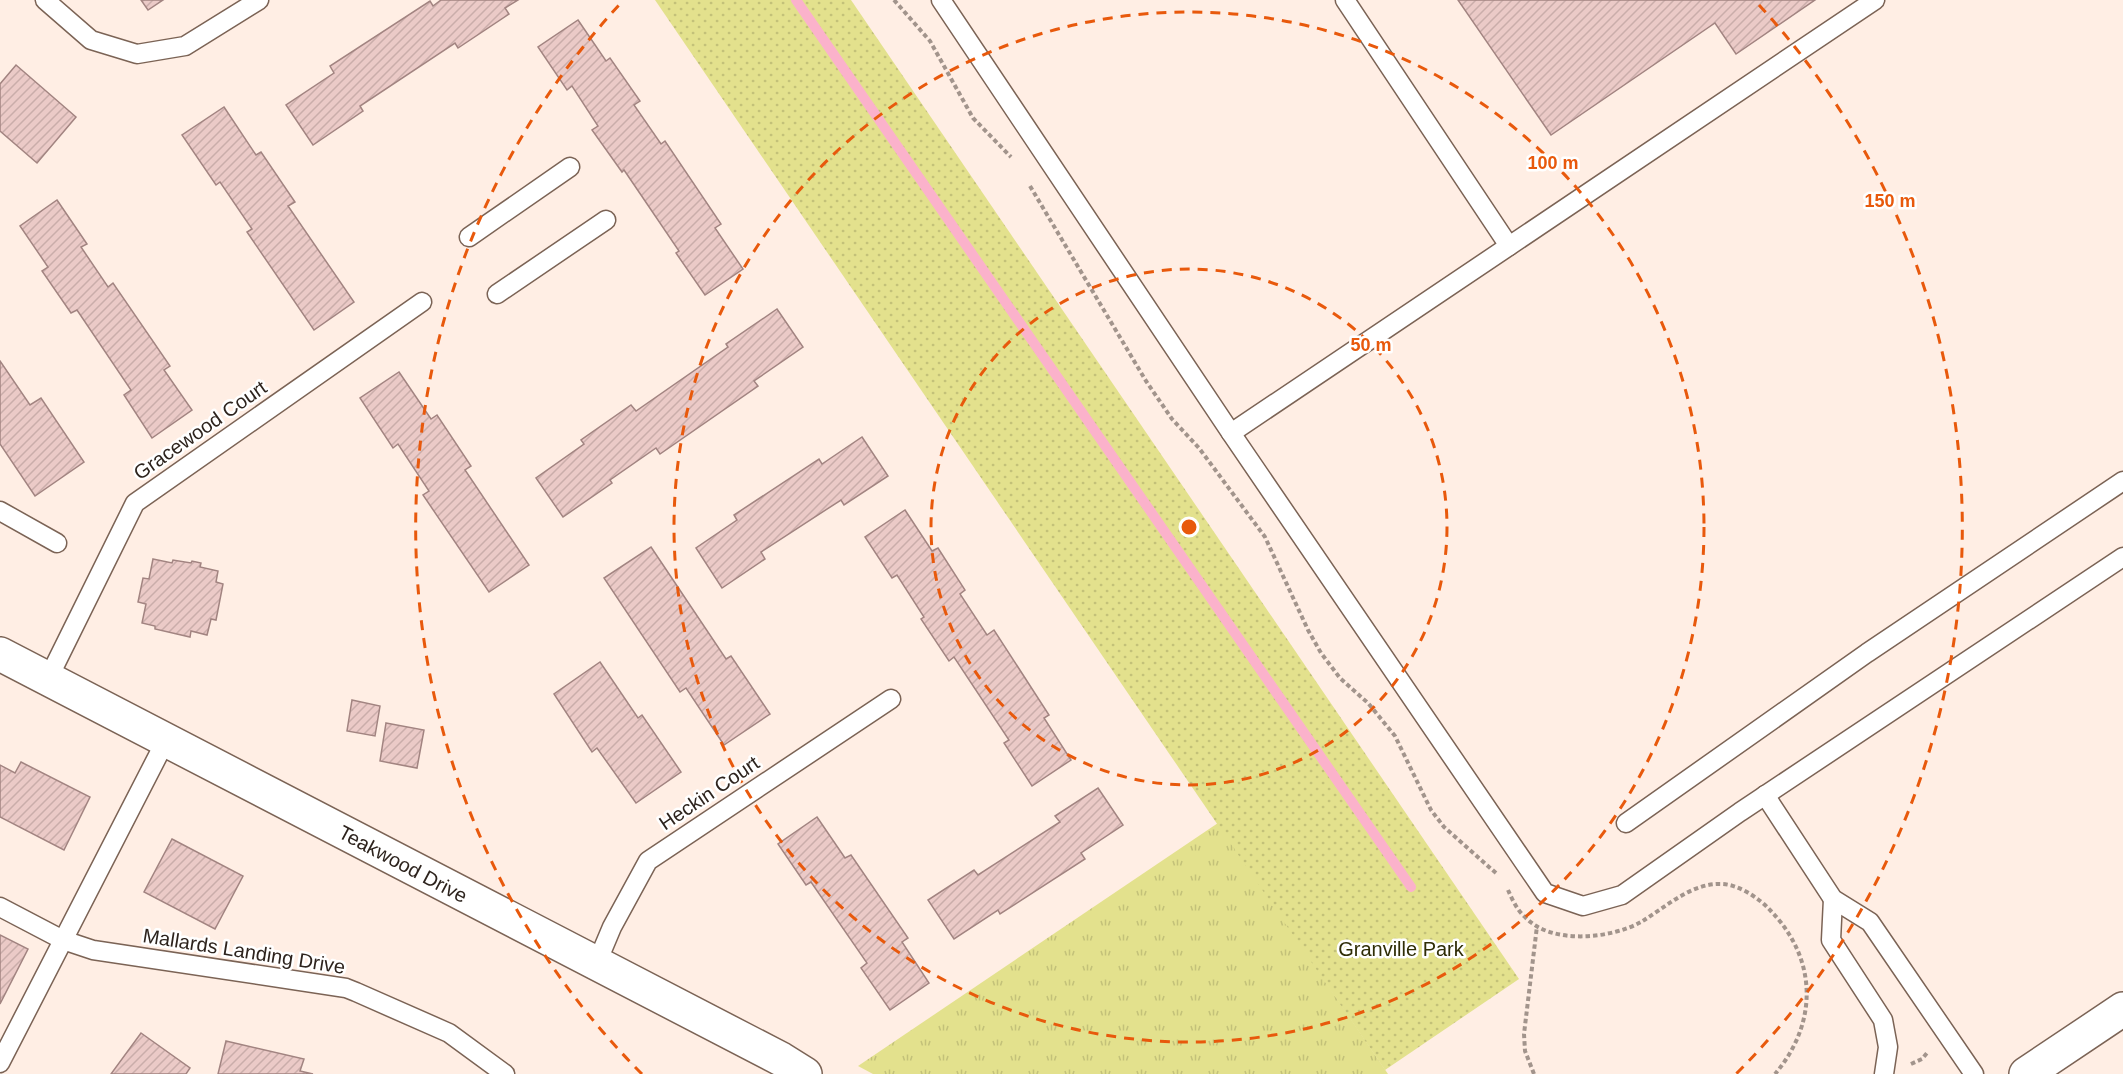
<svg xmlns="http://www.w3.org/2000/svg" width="2123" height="1074" viewBox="0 0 2123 1074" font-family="Helvetica,sans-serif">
	<defs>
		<pattern id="grass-tufts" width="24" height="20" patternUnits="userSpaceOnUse" patternTransform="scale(1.5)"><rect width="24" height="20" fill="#e3e18d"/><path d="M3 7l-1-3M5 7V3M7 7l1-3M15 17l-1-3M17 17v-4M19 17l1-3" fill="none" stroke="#c3c179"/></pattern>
		<pattern id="park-dots" width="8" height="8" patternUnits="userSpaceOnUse" patternTransform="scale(1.5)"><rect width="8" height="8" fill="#e3e18d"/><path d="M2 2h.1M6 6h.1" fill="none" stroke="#c3c179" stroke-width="1.8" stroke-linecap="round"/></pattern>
		<pattern id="building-hatch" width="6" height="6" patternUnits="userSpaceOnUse" patternTransform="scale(1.5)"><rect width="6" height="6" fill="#ebcac7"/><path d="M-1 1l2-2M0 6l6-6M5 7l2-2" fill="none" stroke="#caadaa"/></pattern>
	</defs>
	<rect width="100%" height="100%" fill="#ffeee4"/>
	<path fill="url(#grass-tufts)" d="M 1218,823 L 1388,1074 L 873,1074 L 858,1066 Z"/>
	<path fill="url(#park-dots)" d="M 655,0 L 851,0 L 1519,979 L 1385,1070 Z"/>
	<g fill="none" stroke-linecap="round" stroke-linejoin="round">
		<path stroke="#fbb2cb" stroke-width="10" d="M 796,0 L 1411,887"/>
	</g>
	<g fill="url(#building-hatch)" stroke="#a28481" stroke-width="1.5">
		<path d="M 141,0 L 163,0 L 148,10 Z"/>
		<path d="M 441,0 L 518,0 L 505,8 L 509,14 L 458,48 L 455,43 L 360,106 L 363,111 L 313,145 L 286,105 L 334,73 L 330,66 L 430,1 L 433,6 Z"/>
		<path d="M 1458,0 L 1815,0 L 1736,54 L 1715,23 L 1551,135 Z"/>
		<path d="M 578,20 L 606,61 L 610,58 L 640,101 L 634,105 L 661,144 L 665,141 L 721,224 L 715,228 L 743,269 L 705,295 L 676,253 L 679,251 L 641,195 L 624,170 L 622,172 L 592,130 L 598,126 L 572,86 L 567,90 L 538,47 Z"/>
		<path d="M 16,65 L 76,117 L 37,163 L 0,131 L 0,84 Z"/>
		<path d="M 224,107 L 256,155 L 261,152 L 295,202 L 288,206 L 354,302 L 314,330 L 247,232 L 252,229 L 220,182 L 216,185 L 182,135 Z"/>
		<path d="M 57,200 L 87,244 L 81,247 L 108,287 L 113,283 L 170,366 L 164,370 L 192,410 L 152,438 L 124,395 L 131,390 L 77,310 L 71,313 L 42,271 L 48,267 L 20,226 Z"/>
		<path d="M 777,309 L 803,347 L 754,381 L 758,386 L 660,454 L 656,448 L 610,480 L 612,483 L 563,517 L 536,478 L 584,444 L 581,440 L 631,405 L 636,411 L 728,347 L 726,344 Z"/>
		<path d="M 0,361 L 30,405 L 41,398 L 84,462 L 35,496 L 0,444 Z"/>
		<path d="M 399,372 L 431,419 L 437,415 L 471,466 L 465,470 L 529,565 L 489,592 L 423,495 L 429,491 L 398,444 L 393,448 L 360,398 Z"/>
		<path d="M 862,437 L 888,476 L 844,505 L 841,500 L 761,552 L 765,559 L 722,588 L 696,548 L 737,520 L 734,515 L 819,459 L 822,464 Z"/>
		<path d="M 905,510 L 932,551 L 938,548 L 965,590 L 960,594 L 987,635 L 994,630 L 1049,715 L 1044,718 L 1071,760 L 1032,786 L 1004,743 L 1009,740 L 954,657 L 949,661 L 921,619 L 924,617 L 897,575 L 892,578 L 865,537 Z"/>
		<path d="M 651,547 L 726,659 L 731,656 L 770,714 L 724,745 L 686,688 L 680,692 L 604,578 Z"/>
		<path d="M 153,559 L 172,563 L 173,560 L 191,563 L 192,561 L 201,563 L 200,567 L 218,571 L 216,582 L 223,584 L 216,620 L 211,619 L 207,635 L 191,631 L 190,637 L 155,629 L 155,626 L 142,623 L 146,604 L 138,602 L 143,578 L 149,579 Z"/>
		<path d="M 600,662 L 638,718 L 642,715 L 681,772 L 636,803 L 597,748 L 592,752 L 554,694 Z"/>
		<path d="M 352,700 L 380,706 L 375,736 L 347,731 Z"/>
		<path d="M 386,723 L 424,730 L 417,768 L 380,761 Z"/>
		<path d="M 21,762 L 90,797 L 64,850 L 0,817 L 0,765 L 15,773 Z"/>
		<path d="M 1098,788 L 1123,825 L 1081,853 L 1085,859 L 1000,914 L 998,910 L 954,939 L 928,900 L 974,870 L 978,875 L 1060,822 L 1055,816 Z"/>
		<path d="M 817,817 L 845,858 L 851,855 L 908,938 L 902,942 L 929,983 L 890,1010 L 861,968 L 867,963 L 811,882 L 806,885 L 778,844 Z"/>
		<path d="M 172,839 L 243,876 L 215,929 L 144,892 Z"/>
		<path d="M 0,935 L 28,949 L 0,1004 Z"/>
		<path d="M 141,1033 L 190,1068 L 186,1074 L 111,1074 Z"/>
		<path d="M 226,1041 L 304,1059 L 300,1071 L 313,1074 L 218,1074 Z"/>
	</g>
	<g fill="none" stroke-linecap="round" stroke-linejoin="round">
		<defs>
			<g id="lane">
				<path d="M 45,0 L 91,40 L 137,54 L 185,46 L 259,0"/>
				<path d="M 941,0 L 1231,433 L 1545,893 L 1583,906 L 1622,895 L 1740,812 L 2123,557"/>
				<path d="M 1345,0 L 1509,246"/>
				<path d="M 469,237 L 570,167"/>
				<path d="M 497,294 L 606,220"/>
				<path d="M 1231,433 L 1875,0"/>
				<path d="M 0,511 L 57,543"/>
				<path d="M 48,679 L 135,503 L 422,302"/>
				<path d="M 1765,795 L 1833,899 L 1870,922 L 1974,1074"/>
				<path d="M 1626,823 L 1867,653 L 2123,481"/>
				<path d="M 1833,899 L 1831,940 L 1883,1020 L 1888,1047 L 1884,1074"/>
				<path d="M 0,907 L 63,940 L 93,950 L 346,988 L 356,992 L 449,1033 L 505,1074"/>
				<path d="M 596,965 L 612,927 L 648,861 L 891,699"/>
				<path d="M 0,1063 L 166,740"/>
			</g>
			<path id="secondary" d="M 0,654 L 781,1059 L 805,1074"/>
			<path id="primary" d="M 2026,1074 L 2123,1009"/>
		</defs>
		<use href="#lane" stroke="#7b6355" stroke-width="21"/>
		<use href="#secondary" stroke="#7b6355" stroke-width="36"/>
		<use href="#primary" stroke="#7b6355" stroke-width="36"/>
		<g stroke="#a2948c" stroke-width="4" stroke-dasharray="4.5 3" stroke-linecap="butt">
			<path d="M 894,0 L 930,41 L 973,118 L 1011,157"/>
			<path d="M 1030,186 L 1146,381 L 1172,419 L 1199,448 L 1265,537 L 1308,630 L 1321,653 L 1340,678 L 1368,703 L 1395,736 L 1431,810 L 1444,827 L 1497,874"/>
			<path d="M 1508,890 C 1512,899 1517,910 1525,917 C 1551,945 1610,939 1641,922 C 1666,907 1692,882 1723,884 C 1739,885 1759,898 1770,910 C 1817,958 1819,1022 1775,1074"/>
			<path d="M 1911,1064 L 1922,1059 L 1927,1053"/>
			<path d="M 1534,1074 L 1525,1051 L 1524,1034 L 1537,926"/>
		</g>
		<use href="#lane" stroke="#fff" stroke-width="18"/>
		<use href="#secondary" stroke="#fff" stroke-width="33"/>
		<use href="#primary" stroke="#fff" stroke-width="33"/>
	</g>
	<g fill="none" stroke="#e8590c" stroke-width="3" stroke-dasharray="10 8">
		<circle cx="1189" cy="527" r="258"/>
		<circle cx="1189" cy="527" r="515"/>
		<path d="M642 1074A773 773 0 0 1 619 5M1759 5A773 773 0 0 1 1736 1074"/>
	</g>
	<g text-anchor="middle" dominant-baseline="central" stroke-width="5" stroke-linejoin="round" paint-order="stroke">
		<g font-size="20" fill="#2d231d" stroke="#fff">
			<text transform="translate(200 430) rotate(-35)">Gracewood Court</text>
			<text transform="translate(709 793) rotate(-34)">Heckin Court</text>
			<text transform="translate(403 864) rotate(28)">Teakwood Drive</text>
			<text transform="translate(244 951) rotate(9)">Mallards Landing Drive</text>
		</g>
		<g font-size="20" fill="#2f2d06" stroke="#fff">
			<text x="1401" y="949">Granville Park</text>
		</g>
	</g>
	<circle cx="1189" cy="527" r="9" fill="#e8590c" stroke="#fff" stroke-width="3"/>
	<g font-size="18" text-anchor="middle" font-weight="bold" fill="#e8590c" stroke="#fff" stroke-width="5" stroke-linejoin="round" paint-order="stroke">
		<text x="1553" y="169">100 m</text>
		<text x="1890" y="207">150 m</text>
		<text x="1371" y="351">50 m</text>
	</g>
</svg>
